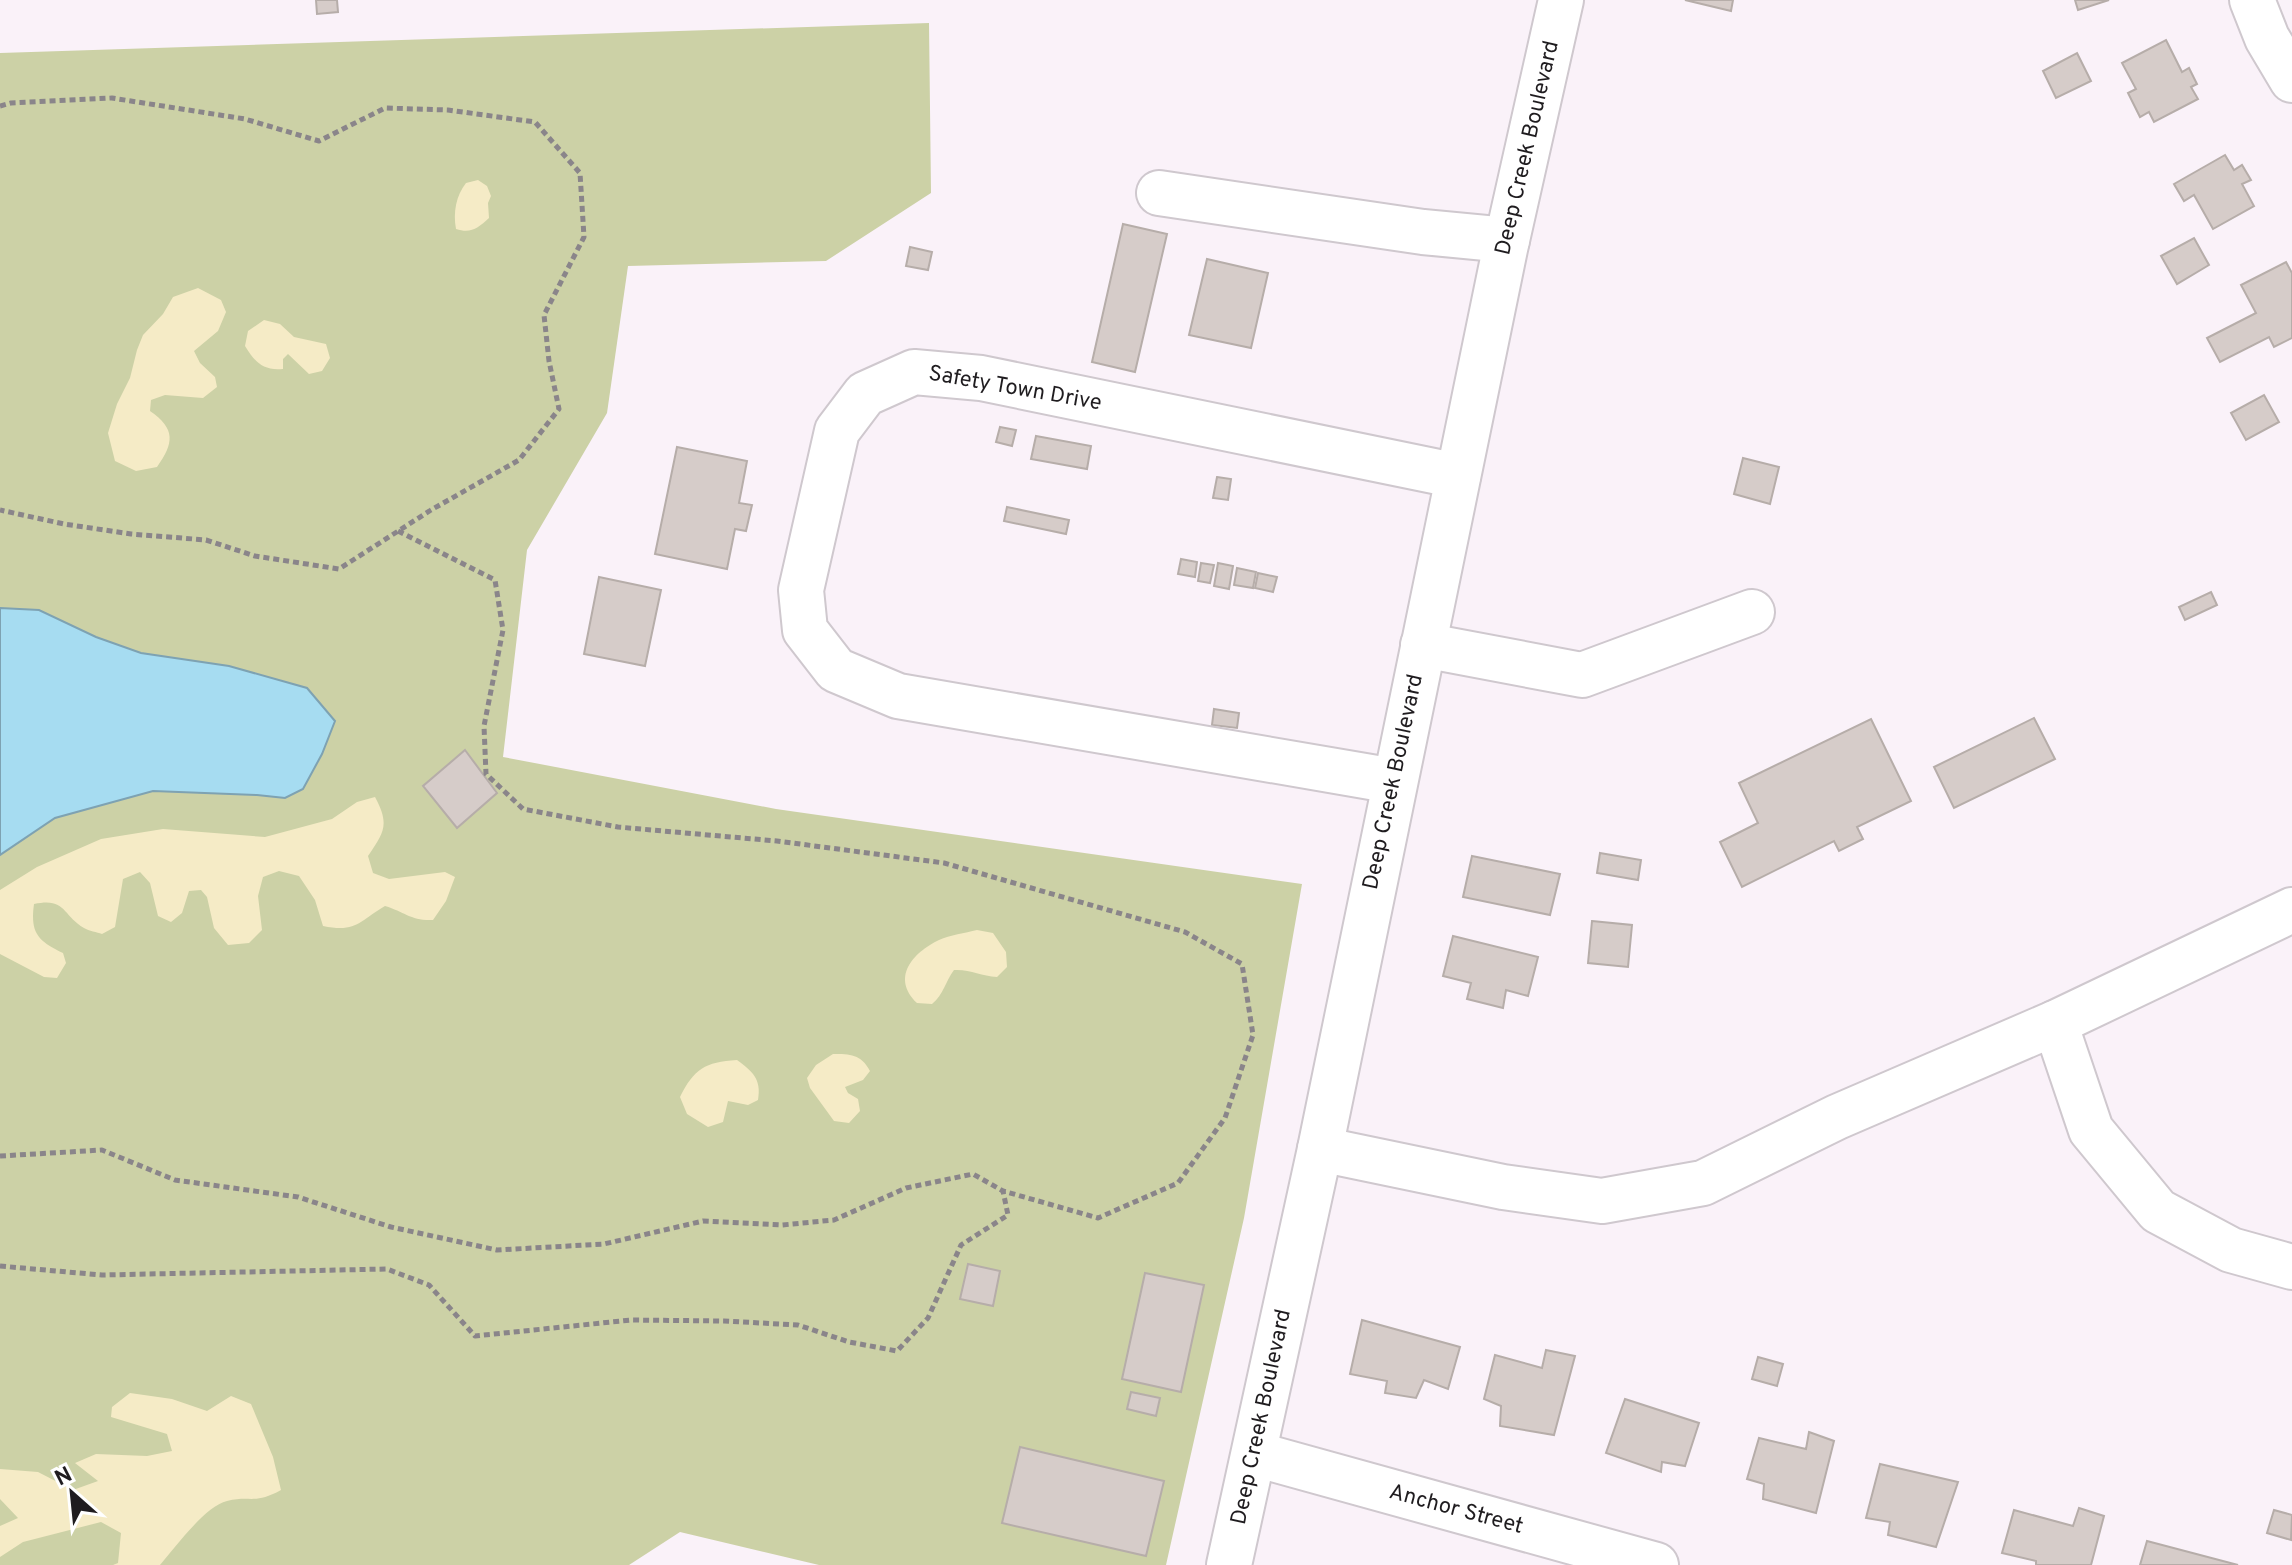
<svg xmlns="http://www.w3.org/2000/svg" width="2292" height="1565" viewBox="0 0 2292 1565" font-family="Overpass,sans-serif">
	<rect width="100%" height="100%" fill="#faf2f9"/>
	<path fill="#ccd1a6" d="M 929,23 L 931,193 L 826,261 L 628,266 L 607,413 L 527,550 L 503,757 L 776,809 L 1302,884 L 1244,1218 L 1166,1565 L 819,1565 L 680,1532 L 629,1565 L 0,1565 L 0,53 Z"/>
	<g fill="#f5ebc6">
		<path d="M 478,180 L 487,186 L 491,196 L 488,203 L 489,218 C 478,228 471,234 456,229 C 453,212 456,196 466,183 Z"/>
		<path d="M 198,288 L 221,300 L 226,312 L 218,331 L 194,351 L 200,363 L 215,377 L 217,387 L 203,398 L 165,395 L 151,400 L 150,411 C 176,429 174,443 157,467 L 136,471 L 115,461 L 108,433 L 117,404 L 130,378 L 137,350 L 143,335 L 163,314 L 173,297 Z"/>
		<path d="M 264,320 L 280,324 L 294,337 L 326,344 L 330,358 L 322,371 L 309,374 L 288,354 L 283,359 L 283,369 C 263,371 255,362 245,346 L 248,331 Z"/>
		<path d="M 375,797 C 390,825 384,832 368,856 L 373,873 L 389,879 L 445,872 L 455,877 L 446,901 L 433,920 C 411,921 405,912 385,906 C 359,921 357,933 323,926 L 315,900 L 299,876 L 279,871 L 263,877 L 258,896 L 262,930 L 249,943 L 228,945 L 214,928 L 207,897 L 201,890 L 189,891 L 182,913 L 171,922 L 158,916 L 150,883 L 140,872 L 123,879 L 115,927 L 102,934 C 97,932 89,931 84,928 C 62,915 66,897 34,904 C 30,933 38,941 63,953 L 66,963 L 57,978 L 44,977 L 0,954 L 0,890 L 37,867 L 101,839 L 163,829 L 265,837 L 332,819 L 357,802 Z"/>
		<path d="M 977,930 L 993,933 L 1006,952 L 1007,967 L 997,977 C 981,976 970,969 954,970 C 945,982 944,994 932,1004 L 917,1003 C 891,978 912,953 939,940 C 950,935 965,933 977,930 Z"/>
		<path d="M 833,1054 C 850,1054 861,1054 870,1071 L 863,1080 L 845,1087 L 848,1093 L 858,1099 L 860,1111 L 849,1123 L 834,1121 L 810,1088 L 807,1078 L 816,1065 Z"/>
		<path d="M 737,1060 C 752,1071 762,1079 758,1100 L 748,1105 L 728,1101 L 723,1122 L 708,1127 L 687,1114 L 680,1097 C 694,1069 705,1062 737,1060 Z"/>
		<path d="M 130,1393 L 172,1399 L 207,1411 L 231,1396 L 251,1404 L 273,1457 L 281,1490 C 254,1505 251,1495 227,1501 C 205,1506 175,1548 160,1565 L 113,1565 L 118,1563 L 121,1533 L 101,1522 L 23,1542 L 0,1557 L 0,1526 L 18,1518 L 0,1499 L 0,1469 L 38,1472 L 73,1490 L 98,1481 L 75,1463 L 96,1454 L 147,1456 L 172,1451 L 167,1434 L 111,1417 L 112,1407 Z"/>
	</g>
	<path fill="#a6dcf1" stroke="#7ea2b2" stroke-width="2" d="M 0,608 L 39,610 L 96,637 L 141,653 L 229,666 L 307,688 L 335,721 L 322,754 L 303,789 L 285,798 L 257,795 L 153,791 L 55,818 L 0,855 Z"/>
	<g fill="#d6ccc9" stroke="#b6ada9" stroke-width="2">
		<path d="M 316,0 L 337,0 L 338,12 L 317,14 Z"/>
		<path d="M 1685,0 L 1733,0 L 1731,11 Z"/>
		<path d="M 2075,0 L 2109,0 L 2078,10 Z"/>
		<path d="M 2166,40 L 2182,72 L 2189,68 L 2197,84 L 2191,87 L 2198,99 L 2154,122 L 2149,112 L 2140,117 L 2128,93 L 2136,89 L 2122,63 Z"/>
		<path d="M 2077,53 L 2091,81 L 2056,98 L 2043,71 Z"/>
		<path d="M 2225,155 L 2234,170 L 2242,165 L 2251,180 L 2242,184 L 2254,206 L 2213,229 L 2194,195 L 2184,201 L 2174,184 Z"/>
		<path d="M 1123,224 L 1167,234 L 1135,372 L 1092,362 Z"/>
		<path d="M 2194,238 L 2209,265 L 2177,284 L 2161,256 Z"/>
		<path d="M 910,247 L 932,252 L 928,270 L 906,266 Z"/>
		<path d="M 1207,259 L 1268,273 L 1251,348 L 1189,335 Z"/>
		<path d="M 2286,262 L 2292,273 L 2292,338 L 2274,347 L 2269,337 L 2220,362 L 2207,338 L 2256,313 L 2241,285 Z"/>
		<path d="M 2264,395 L 2279,422 L 2246,440 L 2231,413 Z"/>
		<path d="M 1000,427 L 1016,430 L 1012,446 L 996,442 Z"/>
		<path d="M 1036,436 L 1091,446 L 1087,469 L 1031,459 Z"/>
		<path d="M 677,447 L 747,461 L 739,503 L 752,505 L 746,531 L 735,529 L 727,569 L 655,554 Z"/>
		<path d="M 1743,458 L 1779,467 L 1770,504 L 1734,494 Z"/>
		<path d="M 1217,477 L 1231,479 L 1228,500 L 1213,498 Z"/>
		<path d="M 1007,507 L 1069,520 L 1066,534 L 1004,521 Z"/>
		<path d="M 1181,559 L 1197,562 L 1195,577 L 1178,574 Z"/>
		<path d="M 1201,563 L 1214,565 L 1210,583 L 1198,581 Z"/>
		<path d="M 1218,563 L 1233,566 L 1229,589 L 1214,586 Z"/>
		<path d="M 1237,568 L 1256,572 L 1253,588 L 1234,585 Z"/>
		<path d="M 1258,573 L 1277,577 L 1273,592 L 1255,588 Z"/>
		<path d="M 599,577 L 661,590 L 645,666 L 584,654 Z"/>
		<path d="M 2211,592 L 2217,605 L 2185,620 L 2179,607 Z"/>
		<path d="M 1214,709 L 1239,713 L 1237,728 L 1212,725 Z"/>
		<path d="M 2034,718 L 2055,759 L 1954,808 L 1934,767 Z"/>
		<path d="M 1871,719 L 1911,801 L 1857,827 L 1863,839 L 1839,851 L 1834,841 L 1742,887 L 1720,842 L 1758,823 L 1739,783 Z"/>
		<path d="M 465,750 L 497,793 L 457,828 L 423,786 Z"/>
		<path d="M 1600,853 L 1641,860 L 1638,880 L 1597,873 Z"/>
		<path d="M 1472,856 L 1560,874 L 1550,915 L 1463,897 Z"/>
		<path d="M 1592,921 L 1632,925 L 1628,967 L 1588,963 Z"/>
		<path d="M 1453,936 L 1538,957 L 1528,996 L 1506,990 L 1503,1008 L 1467,999 L 1471,983 L 1443,976 Z"/>
		<path d="M 968,1264 L 1000,1271 L 993,1306 L 960,1299 Z"/>
		<path d="M 1145,1273 L 1204,1285 L 1181,1392 L 1122,1379 Z"/>
		<path d="M 1362,1320 L 1460,1347 L 1448,1389 L 1424,1380 L 1416,1398 L 1385,1393 L 1387,1381 L 1350,1374 Z"/>
		<path d="M 1546,1350 L 1575,1356 L 1554,1435 L 1500,1426 L 1501,1406 L 1484,1399 L 1495,1355 L 1542,1368 Z"/>
		<path d="M 1758,1357 L 1783,1364 L 1777,1386 L 1752,1379 Z"/>
		<path d="M 1131,1392 L 1160,1398 L 1156,1416 L 1127,1409 Z"/>
		<path d="M 1625,1399 L 1699,1423 L 1685,1466 L 1662,1462 L 1661,1472 L 1606,1453 Z"/>
		<path d="M 1809,1432 L 1834,1441 L 1816,1513 L 1763,1499 L 1764,1484 L 1747,1479 L 1759,1438 L 1806,1449 Z"/>
		<path d="M 1020,1447 L 1164,1481 L 1146,1556 L 1002,1523 Z"/>
		<path d="M 1880,1464 L 1958,1482 L 1936,1547 L 1888,1535 L 1890,1522 L 1866,1518 Z"/>
		<path d="M 2079,1508 L 2104,1516 L 2091,1565 L 2036,1565 L 2036,1561 L 2002,1553 L 2014,1510 L 2073,1526 Z"/>
		<path d="M 2274,1510 L 2292,1515 L 2291,1540 L 2267,1533 Z"/>
		<path d="M 2147,1541 L 2238,1565 L 2140,1565 Z"/>
	</g>
	<g fill="none" stroke-linecap="round" stroke-linejoin="round">
		<defs>
			<g id="minor">
				<path d="M 2252,0 L 2267,38 L 2292,80"/>
				<path d="M 1159,193 L 1423,232 L 1507,240"/>
				<path d="M 1423,645 L 1582,675 L 1752,612"/>
				<path d="M 1394,781 L 898,696 L 836,670 L 805,630 L 801,590 L 837,431 L 865,394 L 914,372 L 981,378 L 1458,476"/>
				<path d="M 2055,1023 L 2292,910"/>
				<path d="M 1320,1149 L 1503,1187 L 1602,1201 L 1703,1183 L 1837,1117 L 2055,1023 L 2091,1130 L 2158,1211 L 2231,1250 L 2292,1267"/>
				<path d="M 1255,1454 L 1656,1565"/>
				<path d="M 1229,1565 L 1320,1149 L 1505,249 L 1561,0"/>
			</g>
		</defs>
		<use href="#minor" stroke="#cfc8ce" stroke-width="48"/>
		<g stroke="#8a858a" stroke-width="5" stroke-dasharray="6 4" stroke-linecap="butt">
			<path d="M 0,106 L 11,103 L 112,98 L 245,119 L 319,141 L 385,108 L 448,110 L 535,122 L 580,173 L 584,237 L 544,315 L 549,361 L 559,409 L 519,460 L 431,510 L 339,569 L 255,556 L 206,540 L 131,534 L 64,524 L 0,510"/>
			<path d="M 0,1156 L 102,1150 L 175,1180 L 298,1197 L 391,1227 L 497,1250 L 604,1244 L 703,1221 L 782,1225 L 834,1220 L 906,1188 L 973,1174 L 1003,1191 L 1098,1218 L 1178,1183 L 1225,1118 L 1253,1035 L 1242,964 L 1185,932 L 944,863 L 777,841 L 618,827 L 523,809 L 486,774 L 484,726 L 503,630 L 495,580 L 398,531"/>
			<path d="M 0,1266 L 102,1275 L 387,1269 L 429,1285 L 475,1336 L 631,1320 L 724,1321 L 798,1325 L 849,1342 L 897,1351 L 928,1318 L 961,1245 L 1008,1215 L 1003,1191"/>
		</g>
		<use href="#minor" stroke="#fff" stroke-width="44"/>
	</g>
	<g text-anchor="middle" dominant-baseline="central" stroke-width="6" stroke-linejoin="round" paint-order="stroke">
		<g font-size="22" fill="#1f1c1f" stroke="#fff">
			<text transform="translate(1528 148) rotate(-77)">Deep Creek Boulevard</text>
			<text transform="translate(1015 389) rotate(10)">Safety Town Drive</text>
			<text transform="translate(1394 782) rotate(-78)">Deep Creek Boulevard</text>
			<text transform="translate(1262 1417) rotate(-78)">Deep Creek Boulevard</text>
			<text transform="translate(1456 1510) rotate(15)">Anchor Street</text>
		</g>
	</g>
	<g transform="translate(72 1493) rotate(333)" stroke="#ffffff" stroke-width="6" paint-order="stroke">
	<path d="M0-6L14 30L0 20L-14 30Z" fill="#1f1c1f"/>
	<text y="-12" font-size="22" font-weight="bold" text-anchor="middle" fill="#1f1c1f">N</text>
	</g>
</svg>
